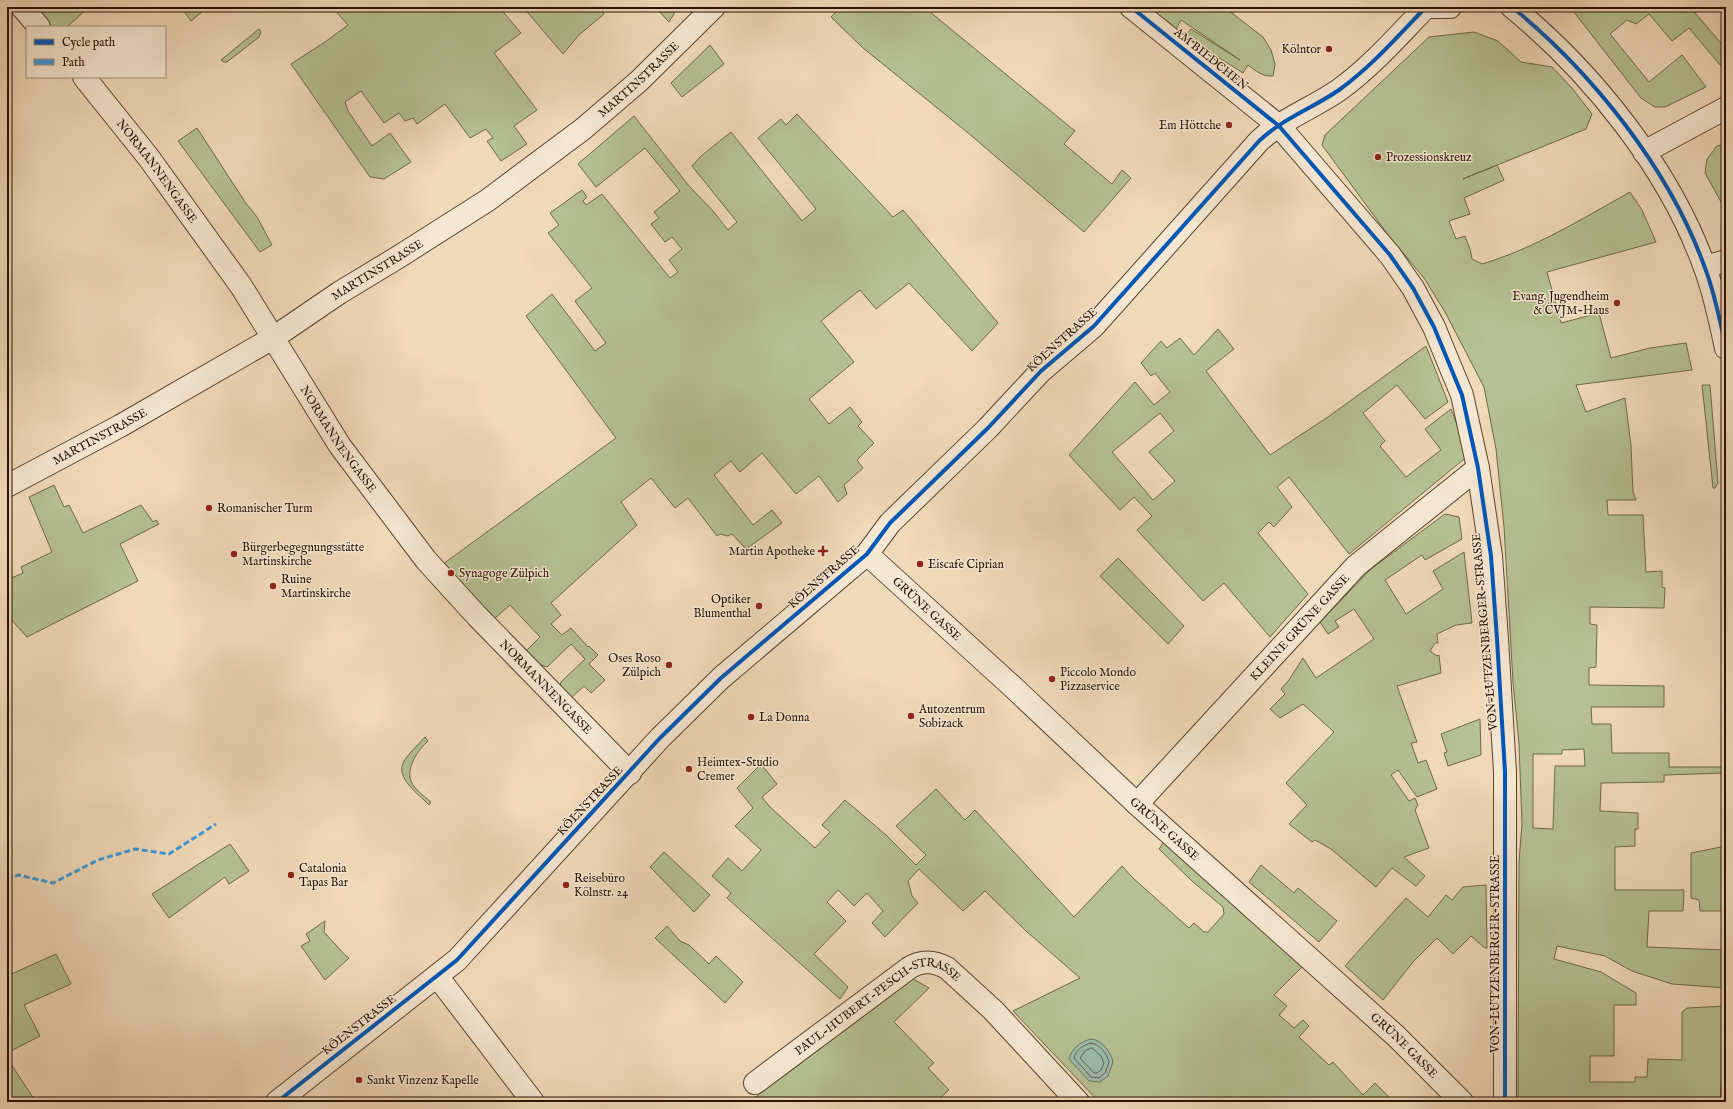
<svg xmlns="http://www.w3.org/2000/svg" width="1733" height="1109" viewBox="0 0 1733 1109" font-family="'IM FELL English',serif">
	<rect width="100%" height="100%" fill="#f1dab9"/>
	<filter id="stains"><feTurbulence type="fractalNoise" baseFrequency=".005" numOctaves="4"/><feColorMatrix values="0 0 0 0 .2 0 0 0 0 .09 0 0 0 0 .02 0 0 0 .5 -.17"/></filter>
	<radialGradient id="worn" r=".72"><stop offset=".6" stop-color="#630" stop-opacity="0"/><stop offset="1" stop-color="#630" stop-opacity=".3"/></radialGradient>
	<g fill="#b5c192" stroke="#6f6849" fill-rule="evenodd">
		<path d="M 39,7 L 89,7 L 67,27 L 51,27 L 37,10 Z"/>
		<path d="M 181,7 L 208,7 L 191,21 Z"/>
		<path d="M 332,7 L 499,7 L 521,33 L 494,53 L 537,110 L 514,126 L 527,144 L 501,161 L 487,141 L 493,138 L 486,129 L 470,138 L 445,104 L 417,124 L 413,118 L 405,121 L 399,113 L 384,123 L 361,91 L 345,102 L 348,111 L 372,146 L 390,133 L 411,162 L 384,179 L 370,177 L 291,64 L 325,42 L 348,25 Z"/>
		<path d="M 523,7 L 599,7 L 604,14 L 579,35 L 563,54 Z"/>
		<path d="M 655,7 L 678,7 L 669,22 Z"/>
		<path d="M 834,7 L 924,7 L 1075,131 L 1064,144 L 1112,184 L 1122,170 L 1131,178 L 1084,232 L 967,132 L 863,48 L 831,17 L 838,10 Z"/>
		<path d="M 1148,7 L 1224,7 L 1263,37 L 1271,50 L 1275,64 L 1273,76 C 1263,77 1256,71 1248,65 L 1243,73 L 1185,36 L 1191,29 L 1240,60 L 1181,20 L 1176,29 Z"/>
		<path d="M 1570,7 L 1690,7 L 1726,49 L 1726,72 L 1689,28 L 1672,41 L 1649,14 L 1636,24 L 1627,20 L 1610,34 L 1649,82 L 1682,55 L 1706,87 L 1665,107 L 1655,107 L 1641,98 Z"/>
		<path d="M 259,29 L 261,32 L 259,37 L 227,62 L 224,62 L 221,60 Z"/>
		<path d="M 1474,32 L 1498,41 L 1521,62 L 1552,67 L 1572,88 L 1592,114 L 1586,129 L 1463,179 L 1497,165 L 1504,180 L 1464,198 L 1470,214 L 1449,221 L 1456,239 L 1465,236 L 1470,249 L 1472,259 L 1482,264 C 1535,248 1582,219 1630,192 L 1642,210 L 1656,242 L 1547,272 L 1561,323 L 1599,313 L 1611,358 L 1650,348 L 1686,343 L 1692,370 L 1576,385 L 1586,412 L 1625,398 L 1631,446 L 1633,492 L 1636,500 L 1607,500 L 1608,515 L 1643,515 L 1646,572 L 1662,571 L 1662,587 L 1665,588 L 1664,608 L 1590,607 L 1590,624 L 1597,625 L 1596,667 L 1589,668 L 1589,685 L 1664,686 L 1664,707 L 1591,707 L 1592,724 L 1611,724 L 1612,753 L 1669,753 L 1669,767 L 1726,767 L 1726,773 L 1664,775 L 1664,782 L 1601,783 L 1600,811 L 1638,813 L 1638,829 L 1635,829 L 1635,846 L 1615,847 L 1615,890 L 1684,890 L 1683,911 L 1649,911 L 1647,947 L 1726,950 L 1726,988 L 1672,984 L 1632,971 L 1605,956 L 1557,946 L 1554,959 L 1601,972 L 1636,993 L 1636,1005 L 1614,1005 L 1614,1056 L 1590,1056 L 1590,1082 L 1635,1082 L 1635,1077 L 1647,1077 L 1648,1059 L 1682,1060 L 1682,1012 L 1687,1008 L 1726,1006 L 1720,1102 L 1518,1102 L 1519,862 L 1522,824 L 1519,744 L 1513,682 L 1504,527 L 1496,449 L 1484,387 L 1445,312 L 1424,278 L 1389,236 L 1322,145 L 1325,135 L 1429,37 ZM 1562,750 L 1584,749 L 1585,766 L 1555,766 L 1553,829 L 1533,828 L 1533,754 L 1562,754 Z"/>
		<path d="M 710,45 L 724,64 L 682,97 L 671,83 Z"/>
		<path d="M 797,114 L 893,217 L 903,210 L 998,323 L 972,351 L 909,283 L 876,309 L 860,290 L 821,321 L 854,362 L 809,399 L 829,424 L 850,407 L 862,422 L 858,426 L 874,443 L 857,460 L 863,468 L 844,485 L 847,494 L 838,502 L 819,476 L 796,494 L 762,453 L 740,472 L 731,461 L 714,475 L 753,525 L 772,510 L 782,523 L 746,549 L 732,534 L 728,536 L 720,534 L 717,536 L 688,498 L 675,508 L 651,478 L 621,502 L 637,525 L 551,603 L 561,615 L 551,624 L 562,635 L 571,628 L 588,647 L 589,646 L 598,655 L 589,664 L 605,680 L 591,693 L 584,686 L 571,698 L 560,686 L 561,682 L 585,659 L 571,644 L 547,667 L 541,665 L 526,651 L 540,637 L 510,605 L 494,619 L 443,564 L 616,438 L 526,316 L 552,294 L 595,351 L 606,343 L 575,301 L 592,288 L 548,233 L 559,225 L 550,213 L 582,190 L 587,197 L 583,201 L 586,205 L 602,194 L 670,278 L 678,272 L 669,260 L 682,249 L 672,237 L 665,242 L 651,224 L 659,218 L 654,212 L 680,191 L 645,148 L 596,187 L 578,164 L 634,116 L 689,186 L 713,211 L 728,230 L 737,222 L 692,166 L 701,156 L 731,132 L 802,221 L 816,209 L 758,138 L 781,119 L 786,125 Z"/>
		<path d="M 197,128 L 245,202 L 257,217 L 272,245 L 260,252 L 178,141 Z"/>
		<path d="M 1726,144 L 1726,211 L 1705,173 L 1707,159 L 1717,146 Z"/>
		<path d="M 1218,329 L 1234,349 L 1206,371 L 1270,455 L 1328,417 L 1426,346 L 1448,402 L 1425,419 L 1397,385 L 1363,413 L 1385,441 L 1380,446 L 1406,477 L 1441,450 L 1425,429 L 1451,409 L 1469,455 L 1349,554 L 1289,477 L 1277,487 L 1292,507 L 1274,527 L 1269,522 L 1258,533 L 1308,594 L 1270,637 L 1224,583 L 1203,601 L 1137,530 L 1152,516 L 1134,497 L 1120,510 L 1069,455 L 1135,382 L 1154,405 L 1170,392 L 1155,373 L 1151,376 L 1141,363 L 1161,341 L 1167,348 L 1180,338 L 1194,355 ZM 1160,413 L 1174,431 L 1149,452 L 1175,481 L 1153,500 L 1112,452 Z"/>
		<path d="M 1702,385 L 1710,385 L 1718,483 L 1715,488 L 1713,488 Z"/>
		<path d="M 54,485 L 64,507 L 69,505 L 83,533 L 141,505 L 153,522 L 156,520 L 159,524 L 120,544 L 138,581 L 27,637 L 7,615 L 7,580 L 23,573 L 21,567 L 52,552 L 29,497 Z"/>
		<path d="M 1445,514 L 1459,517 L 1462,539 L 1425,560 L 1422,555 L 1385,580 L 1406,614 L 1443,589 L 1433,571 L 1464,552 L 1472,623 L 1456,625 L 1437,634 L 1438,643 L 1435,643 L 1430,651 L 1437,656 L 1439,655 L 1441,673 L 1397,686 L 1417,742 L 1411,743 L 1418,763 L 1426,760 L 1437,789 L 1417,797 L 1398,770 L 1391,775 L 1409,801 L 1415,798 L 1418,805 L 1415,810 L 1429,848 L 1404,857 L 1425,876 L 1416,886 L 1392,868 L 1376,887 L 1331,849 L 1315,840 L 1312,842 L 1289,824 L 1307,805 L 1286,783 L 1334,732 L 1303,704 L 1280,718 L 1270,709 L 1285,694 L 1281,689 L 1289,680 L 1303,658 L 1316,678 L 1374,639 L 1354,609 L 1335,621 L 1339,627 L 1328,634 L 1320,622 L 1371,569 Z"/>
		<path d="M 1118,558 L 1184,626 L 1168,644 L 1100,576 Z"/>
		<path d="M 1480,719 L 1481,755 L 1448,766 L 1444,753 L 1447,752 L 1441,734 Z"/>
		<path d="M 425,737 L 428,741 C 418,750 406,767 411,781 C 414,789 425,797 431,802 L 429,805 C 420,795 394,778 404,761 C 409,753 418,745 425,737 Z"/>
		<path d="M 761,764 L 777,784 L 762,797 L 769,806 L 815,848 L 830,832 L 822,825 L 845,800 L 886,835 L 916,865 L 926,855 L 896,826 L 936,789 L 965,820 L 975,810 L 1074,917 L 1122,866 L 1133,878 L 1189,928 L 1194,923 L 1204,932 L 1208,932 L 1224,914 L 1223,907 L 1192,881 L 1159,849 L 1165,840 L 1303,966 L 1274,995 L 1287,1006 L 1279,1015 L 1294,1028 L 1303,1020 L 1309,1026 L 1299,1037 L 1329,1065 L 1333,1062 L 1363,1095 L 1375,1083 L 1392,1100 L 1391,1102 L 1099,1102 L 1013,1011 L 1080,978 L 1026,931 L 985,891 L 963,911 L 919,869 L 908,881 L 912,896 L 918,903 L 885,937 L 872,923 L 883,911 L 867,893 L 854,906 L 838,890 L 827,902 L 846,921 L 814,954 L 848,987 L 840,999 L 727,898 L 731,893 L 712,876 L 728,858 L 742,871 L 761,850 L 735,826 L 753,808 L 737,788 Z"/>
		<path d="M 230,844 L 249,871 L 229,884 L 225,877 L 169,918 L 152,894 Z"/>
		<path d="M 1726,846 L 1726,911 L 1700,911 L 1699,900 L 1691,898 L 1691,853 Z"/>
		<path d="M 664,852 L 710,895 L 694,912 L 650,867 Z"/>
		<path d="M 1261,865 L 1294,893 L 1298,888 L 1337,921 L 1319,942 L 1249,882 Z"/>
		<path d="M 1486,885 L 1487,948 L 1485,948 L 1471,936 L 1453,954 L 1437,938 L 1413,962 L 1383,1000 L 1345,966 L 1406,898 L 1428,917 L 1446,895 L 1452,900 L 1463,887 Z"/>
		<path d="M 325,921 L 324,932 L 345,955 L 349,958 L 325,980 L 301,946 L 310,941 L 306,934 Z"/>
		<path d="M 667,926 L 680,941 L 689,945 L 709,964 L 716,956 L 743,982 L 725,1003 L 655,938 Z"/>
		<path d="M 56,954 L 71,984 L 24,1005 L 40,1036 L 7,1053 L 7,976 Z"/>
		<path d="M 913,979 L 929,988 L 894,1022 L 934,1063 L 928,1068 L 949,1090 L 941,1097 L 945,1102 L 749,1102 Z"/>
		<path d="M 9,1061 L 36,1102 L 7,1102 L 7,1062 Z"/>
	</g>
	<path fill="#9cbba9" stroke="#6e7765" d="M 1091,1039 C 1102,1040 1111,1052 1113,1062 L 1108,1076 L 1100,1082 L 1089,1081 L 1069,1059 C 1072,1048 1080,1042 1091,1039 Z"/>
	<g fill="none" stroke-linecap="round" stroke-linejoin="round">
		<g stroke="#626654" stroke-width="1">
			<path d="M 1091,1043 C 1100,1044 1107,1054 1109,1062 L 1105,1073 L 1099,1078 L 1091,1077 L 1074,1058 C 1076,1050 1083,1045 1091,1043 Z"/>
			<path d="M 1092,1048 L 1101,1056 L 1104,1063 L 1101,1070 L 1097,1073 L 1094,1073 L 1080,1058 L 1085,1051 Z"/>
		</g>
		<defs>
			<g id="minor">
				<path d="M 22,7 L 39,27"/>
				<path d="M 1131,7 L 1279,126 L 1390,255 L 1413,288 L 1434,327 L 1462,395 L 1478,468 L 1491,556 L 1497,639 L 1505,772 L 1505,1102"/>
				<path id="s1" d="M 84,77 L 149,158 L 241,286 L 340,446 L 426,560 L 477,616 L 630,773"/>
				<path d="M 1644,152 L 1726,108"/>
				<path d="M 1705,267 L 1726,261"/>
				<path id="s2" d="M 867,554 L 1014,688 L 1137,804 L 1396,1036 L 1462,1102"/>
				<path id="s3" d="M 1137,804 L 1356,566 L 1478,468"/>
				<path d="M 437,976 L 533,1102"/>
				<path id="s4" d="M 755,1083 L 909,968 C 922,960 934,961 947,968 L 993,1010 L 1078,1102"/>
				<path d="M 277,1102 L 457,960 L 660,738 L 721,678 L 867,554 L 890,523 L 988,428 L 1041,371 L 1094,326 L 1259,141 C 1282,119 1313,108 1339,90 C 1371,67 1398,36 1426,7"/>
			</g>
			<g id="tertiary">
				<path d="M 1429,7 L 1450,7"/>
				<path d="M 1512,7 C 1593,73 1670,170 1705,268 C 1715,294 1720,321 1726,348"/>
				<path id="s5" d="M 7,486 L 120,426 L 273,338 L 339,293 L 400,256 L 488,200 L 583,129 L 639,81 L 714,7"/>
			</g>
		</defs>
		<use href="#minor" stroke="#5b422e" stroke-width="24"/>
		<use href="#tertiary" stroke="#5b422e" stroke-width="24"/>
		<use href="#minor" stroke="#f6e7d2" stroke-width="22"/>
		<use href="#tertiary" stroke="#f6e7d2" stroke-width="22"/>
		<path stroke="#3d9adc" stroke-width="3" stroke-dasharray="6 3" stroke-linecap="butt" d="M 7,880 L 18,875 L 53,883 L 98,860 L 135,849 L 169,854 L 216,824"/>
		<defs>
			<g id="cycleway">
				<path d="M 1131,7 L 1279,126 L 1390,255 L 1413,288 L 1434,327 L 1462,395 L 1478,468 L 1491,556 L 1497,639 L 1505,772 L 1505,1102"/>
				<path d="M 1512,7 C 1593,73 1670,170 1705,268 C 1715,294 1720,321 1726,348"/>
				<path d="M 277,1102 L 457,960 L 660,738 L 721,678 L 867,554 L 890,523 L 988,428 L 1041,371 L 1094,326 L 1259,141 C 1282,119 1313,108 1339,90 C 1371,67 1398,36 1426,7"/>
			</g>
		</defs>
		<use href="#cycleway" stroke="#f6e7d2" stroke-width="6"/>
		<use href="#cycleway" stroke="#0057b8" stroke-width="4"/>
	</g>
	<g fill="#8f2418" stroke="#f6e7d2" stroke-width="1.5">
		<circle cx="1329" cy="49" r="4"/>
		<circle cx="1229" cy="125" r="4"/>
		<circle cx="1378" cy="157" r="4"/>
		<circle cx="1617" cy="303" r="4"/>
		<circle cx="209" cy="508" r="4"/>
		<path d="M821 545h4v4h4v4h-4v4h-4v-4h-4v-4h4z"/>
		<circle cx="234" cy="554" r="4"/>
		<circle cx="920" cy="564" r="4"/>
		<circle cx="451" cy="573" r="4"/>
		<circle cx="273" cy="586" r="4"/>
		<circle cx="759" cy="606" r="4"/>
		<circle cx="669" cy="665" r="4"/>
		<circle cx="1052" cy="679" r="4"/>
		<circle cx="911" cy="716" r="4"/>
		<circle cx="751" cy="717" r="4"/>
		<circle cx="689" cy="769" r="4"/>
		<circle cx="291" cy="875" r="4"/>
		<circle cx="566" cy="885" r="4"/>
		<circle cx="359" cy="1080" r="4"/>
	</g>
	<g text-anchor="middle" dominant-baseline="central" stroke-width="3" stroke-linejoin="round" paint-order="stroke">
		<g font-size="12" fill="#291000" stroke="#f6e7d2" text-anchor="start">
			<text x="1321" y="49" text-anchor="end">Kölntor</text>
			<text x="1221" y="125" text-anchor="end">Em Höttche</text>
			<text x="1386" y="157">Prozessionskreuz</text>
			<text x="1609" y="296" text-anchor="end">Evang. Jugendheim<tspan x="1609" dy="14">&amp; CVJM-Haus</tspan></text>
			<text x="217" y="508">Romanischer Turm</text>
			<text x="242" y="547">Bürgerbegegnungsstätte<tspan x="242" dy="14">Martinskirche</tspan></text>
			<text x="815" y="551" text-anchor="end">Martin Apotheke</text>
			<text x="928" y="564">Eiscafe Ciprian</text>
			<text x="459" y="573">Synagoge Zülpich</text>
			<text x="281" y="579">Ruine<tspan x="281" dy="14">Martinskirche</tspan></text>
			<text x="751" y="599" text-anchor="end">Optiker<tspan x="751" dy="14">Blumenthal</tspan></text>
			<text x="661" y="658" text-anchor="end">Oses Roso<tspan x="661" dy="14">Zülpich</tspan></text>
			<text x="1060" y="672">Piccolo Mondo<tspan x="1060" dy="14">Pizzaservice</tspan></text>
			<text x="919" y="709">Autozentrum<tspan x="919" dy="14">Sobizack</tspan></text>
			<text x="759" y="717">La Donna</text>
			<text x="697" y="762">Heimtex-Studio<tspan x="697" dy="14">Cremer</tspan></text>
			<text x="299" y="868">Catalonia<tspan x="299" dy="14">Tapas Bar</tspan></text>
			<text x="574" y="878">Reisebüro<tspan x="574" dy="14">Kölnstr. 24</tspan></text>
			<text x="367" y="1080">Sankt Vinzenz Kapelle</text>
		</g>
		<g font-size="12" fill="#291000" stroke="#f6e7d2">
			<text transform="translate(1211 59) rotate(39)">AM BILDCHEN</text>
			<text stroke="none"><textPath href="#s5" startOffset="753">MARTINSTRASSE</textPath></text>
			<text stroke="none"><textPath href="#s1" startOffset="119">NORMANNENGASSE</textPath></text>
			<text stroke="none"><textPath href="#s5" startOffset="429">MARTINSTRASSE</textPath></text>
			<text transform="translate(1062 340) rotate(-42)">KÖLNSTRASSE</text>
			<text stroke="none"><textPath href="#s5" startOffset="105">MARTINSTRASSE</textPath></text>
			<text stroke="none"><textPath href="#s1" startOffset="443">NORMANNENGASSE</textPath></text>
			<text transform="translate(824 577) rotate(-41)">KÖLNSTRASSE</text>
			<text stroke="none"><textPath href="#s2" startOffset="81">GRÜNE GASSE</textPath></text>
			<text stroke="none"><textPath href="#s3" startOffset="240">KLEINE GRÜNE GASSE</textPath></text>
			<text transform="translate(1485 632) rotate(-95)">VON-LUTZENBERGER-STRASSE</text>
			<text stroke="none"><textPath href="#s1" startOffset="767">NORMANNENGASSE</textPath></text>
			<text transform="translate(590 801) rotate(-47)">KÖLNSTRASSE</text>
			<text stroke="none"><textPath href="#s2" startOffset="405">GRÜNE GASSE</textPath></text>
			<text transform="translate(1495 954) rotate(-90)">VON-LUTZENBERGER-STRASSE</text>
			<text stroke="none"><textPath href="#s4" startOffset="150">PAUL-HUBERT-PESCH-STRASSE</textPath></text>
			<text transform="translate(359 1025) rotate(-38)">KÖLNSTRASSE</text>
			<text stroke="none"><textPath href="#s2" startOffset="728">GRÜNE GASSE</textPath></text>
		</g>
	</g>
	<rect width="1733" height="1109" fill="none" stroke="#f1dab9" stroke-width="24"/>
	<rect x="8" y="8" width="1717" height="1093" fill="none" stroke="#291000" stroke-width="2"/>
	<rect x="12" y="12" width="1709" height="1085" fill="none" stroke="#291000"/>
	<rect x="26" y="26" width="140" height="52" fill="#f6e7d2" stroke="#a4917e"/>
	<rect x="34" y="39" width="20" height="6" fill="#0057b8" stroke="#a4917e"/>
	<text x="62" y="46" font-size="12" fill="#291000">Cycle path</text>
	<rect x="34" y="59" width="20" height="6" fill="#3d9adc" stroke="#a4917e"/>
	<text x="62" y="66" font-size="12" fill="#291000">Path</text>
	<rect width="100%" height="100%" filter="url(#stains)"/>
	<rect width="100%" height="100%" fill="url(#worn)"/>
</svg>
